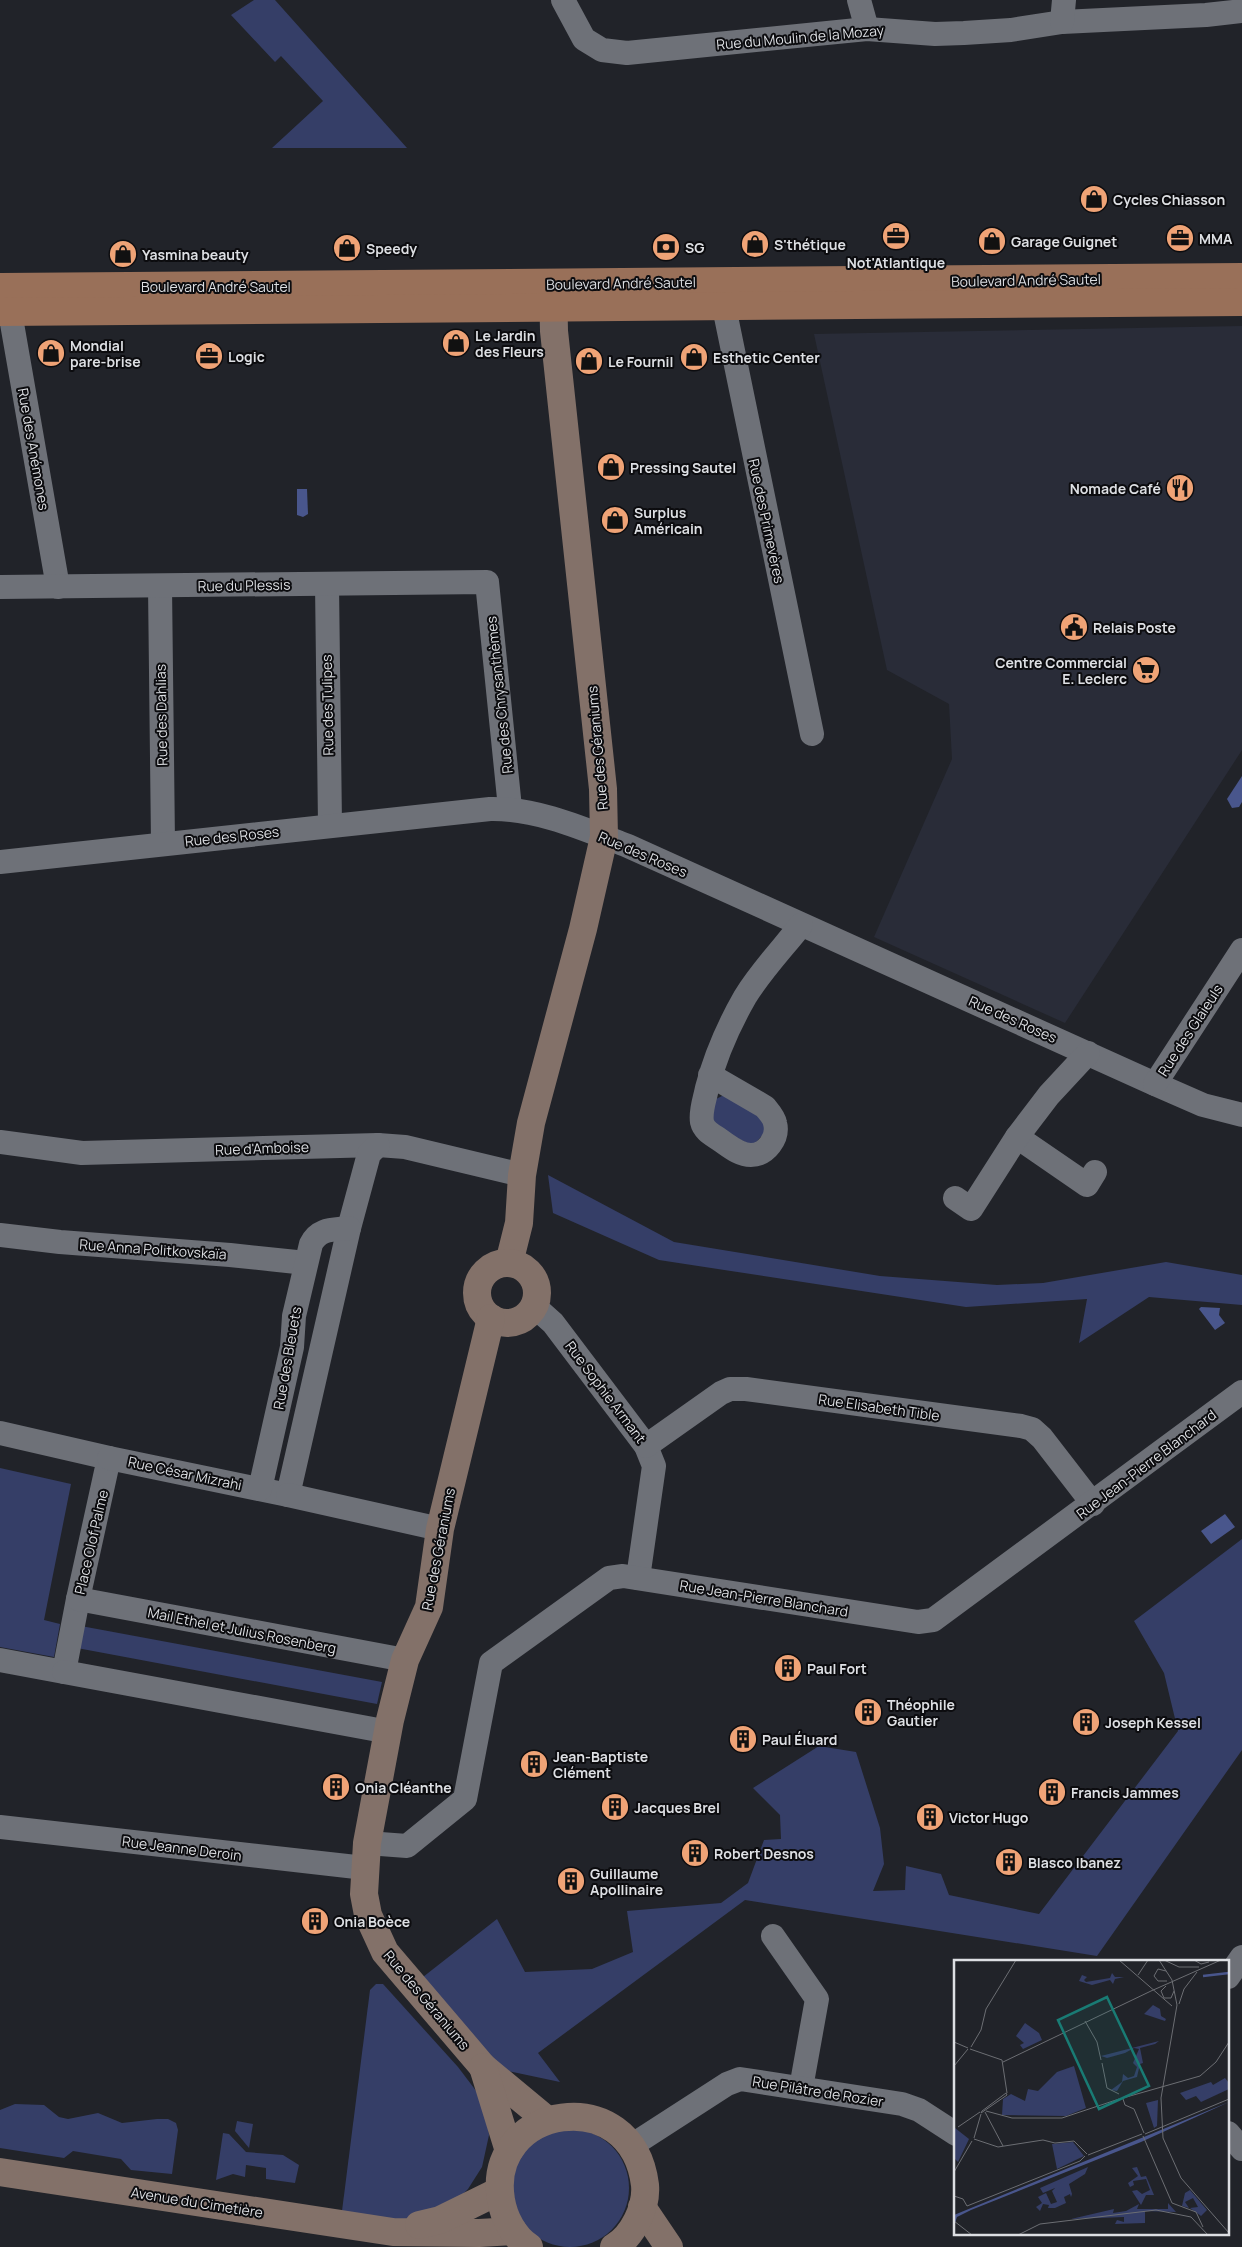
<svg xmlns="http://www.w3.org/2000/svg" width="1242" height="2247" viewBox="0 0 1242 2247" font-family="Manrope,sans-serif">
	<rect width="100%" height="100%" fill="#212329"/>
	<path fill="#292c38" d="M 1242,326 L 1242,750 L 1065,1023 L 874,937 L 952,759 L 949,704 L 887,670 L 814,334 Z"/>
	<g fill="#353e67">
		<path d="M 254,0 L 275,0 L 407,148 L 272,148 L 323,101 L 281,56 L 275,62 L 231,15 Z"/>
		<path d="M 722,1096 L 733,1097 L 771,1125 L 753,1146 L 713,1126 L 710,1108 L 714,1100 Z"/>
		<path d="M 548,1175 L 674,1242 L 880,1276 L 997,1285 L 1043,1283 L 1166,1262 L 1242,1275 L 1242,1305 L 1149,1297 L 1079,1343 L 1087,1299 L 966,1307 L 659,1260 L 553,1213 Z"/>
		<path d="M 0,1468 L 71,1484 L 44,1620 L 60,1624 L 54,1657 L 0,1647 Z"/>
		<path d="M 1242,1539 L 1242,1750 L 1097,1956 L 745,1900 L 538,2053 L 560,2082 L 499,2069 L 423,1977 L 497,1919 L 525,1972 L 592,1969 L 633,1952 L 627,1911 L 721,1903 L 748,1883 L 764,1840 L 781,1839 L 780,1815 L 753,1788 L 819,1746 L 856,1752 L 880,1828 L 884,1864 L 873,1891 L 905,1890 L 906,1866 L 941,1874 L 949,1895 L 1039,1914 L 1178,1731 L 1164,1673 L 1134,1621 Z"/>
		<path d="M 81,1626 L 382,1682 L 377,1704 L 77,1648 Z"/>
		<path d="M 376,1984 L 383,1984 L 458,2067 L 486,2104 L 489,2135 L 482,2167 L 468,2189 L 451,2206 L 394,2226 L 341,2219 L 370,1990 Z"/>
		<path d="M 15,2104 L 44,2105 L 59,2117 L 68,2119 L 98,2113 L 122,2123 L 157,2119 L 168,2119 L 176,2123 L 178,2130 L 172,2174 L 131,2170 L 121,2159 L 73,2151 L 64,2158 L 0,2148 L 0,2110 Z"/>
		<path d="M 237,2121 L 253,2124 L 249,2148 L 235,2131 Z"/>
		<circle cx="570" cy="2188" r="59"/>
		<path d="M 223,2133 L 229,2134 L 246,2152 L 283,2155 L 299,2165 L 295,2183 L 266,2179 L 266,2168 L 246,2165 L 245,2177 L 233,2174 L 216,2180 Z"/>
	</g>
	<g fill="#49568c">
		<path d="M 297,489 L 307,489 L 308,514 L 303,517 L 297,515 Z"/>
		<path d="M 1242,776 L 1242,802 L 1239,807 L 1232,808 L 1227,799 Z"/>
		<path d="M 1201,1307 L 1220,1308 L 1219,1315 L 1225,1323 L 1215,1330 L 1199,1309 Z"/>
		<path d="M 1225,1514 L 1235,1527 L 1211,1544 L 1201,1531 Z"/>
	</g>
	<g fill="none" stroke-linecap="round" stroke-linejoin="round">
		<g stroke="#6e7178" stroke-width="24">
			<path d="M 563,0 L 584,39 L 602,50 L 627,53 L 867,29 L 935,34 L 964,33 L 1011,30 L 1062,22 L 1206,15 L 1242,11"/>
			<path d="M 859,0 L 867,29"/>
			<path d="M 1062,22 L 1064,0"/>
			<path d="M 724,307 L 812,734"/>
			<path d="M 10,312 L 58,587"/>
			<path d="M 327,584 L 330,825"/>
			<path d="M 160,586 L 163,843"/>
			<path d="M 0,587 L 487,582 L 510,808"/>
			<path d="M 0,862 L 490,809 C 537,808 584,829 628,846 L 1155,1084 L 1203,1105 L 1242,1115"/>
			<path d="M 710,1075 L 765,1107 C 769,1112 774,1117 775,1123 C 779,1138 766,1155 751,1155 C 739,1155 729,1146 720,1140 C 713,1135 704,1131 702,1122 C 700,1111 705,1099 707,1088 C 715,1057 729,1025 745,997 C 761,971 783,948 801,925"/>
			<path d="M 1155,1084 L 1242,950"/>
			<path d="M 1017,1137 L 1087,1185 L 1095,1172"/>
			<path d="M 0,1142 L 82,1153 L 378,1145 L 405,1147 L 522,1175"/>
			<path d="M 955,1198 L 971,1209 L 1017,1137 L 1049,1095 L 1088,1053"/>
			<path d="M 0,1235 L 60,1242 L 230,1255 L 306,1263"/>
			<path d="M 534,1306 L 553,1323 L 646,1446 L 654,1466 L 638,1578"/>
			<path d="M 0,1433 L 109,1458 L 78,1599 L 64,1672 L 0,1660"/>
			<path d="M 646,1446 L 721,1393 L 730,1389 L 746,1389 L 1021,1426 L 1032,1429 L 1042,1438 L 1093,1504"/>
			<path d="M 109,1458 L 288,1495 L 349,1228 L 369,1154 L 378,1145"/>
			<path d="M 260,1489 L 292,1347 L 294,1316 L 311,1244 C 319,1228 333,1230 349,1228"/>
			<path d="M 288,1495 L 440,1529"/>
			<path d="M 78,1599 L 405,1660"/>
			<path d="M 64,1672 L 389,1732"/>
			<path d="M 0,1827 L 365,1868"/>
			<path d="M 367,1843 L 407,1846 L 465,1799 L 491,1663 L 609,1578 L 623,1576 L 918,1622 L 933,1620 L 1242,1392"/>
			<path d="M 773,1936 L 817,1999 L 801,2088"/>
			<path d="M 1228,1977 L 1242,1957"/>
			<path d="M 1228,2133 L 1242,2149"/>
			<path d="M 631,2146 L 727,2084 L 740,2079 L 902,2104 L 919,2110 L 956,2134"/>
		</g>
		<g stroke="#837169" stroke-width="28">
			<path d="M 509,1263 L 519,1223 L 522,1175 L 531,1123 L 583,929 L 604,837 L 603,789 L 554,331 L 553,284"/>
			<circle cx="507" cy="1293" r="30"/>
			<path d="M 491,1318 L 440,1529 L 429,1607 L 405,1660 L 390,1720 L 367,1843 L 364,1894 L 368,1915 L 385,1952 L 483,2067 L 547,2120"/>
			<path d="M 483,2067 L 509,2151"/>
			<path d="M 0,2172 L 393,2232 L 479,2233 L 513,2231"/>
			<path d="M 642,2207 L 669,2247"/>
			<path d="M 419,2225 L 440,2220 L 499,2191"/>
			<path d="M 529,2247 C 514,2237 504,2218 501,2200 C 485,2105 632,2080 645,2185 C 647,2207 633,2236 614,2247"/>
		</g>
		<g stroke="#997059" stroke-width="28">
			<path d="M 0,287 L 1242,277"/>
			<path d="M 0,312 L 1242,302"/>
		</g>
	</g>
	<defs>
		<symbol id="shop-disc" viewBox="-11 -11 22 22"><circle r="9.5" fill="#efa376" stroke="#0c0c0f"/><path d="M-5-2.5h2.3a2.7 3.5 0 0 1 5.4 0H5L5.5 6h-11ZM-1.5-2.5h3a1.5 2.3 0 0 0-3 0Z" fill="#111"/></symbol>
		<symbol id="office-disc" viewBox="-11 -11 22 22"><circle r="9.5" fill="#efa376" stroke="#0c0c0f"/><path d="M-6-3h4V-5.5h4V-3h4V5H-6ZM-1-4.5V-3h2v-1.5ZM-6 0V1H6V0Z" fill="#111"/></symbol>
		<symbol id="bank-disc" viewBox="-11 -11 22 22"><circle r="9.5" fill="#efa376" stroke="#0c0c0f"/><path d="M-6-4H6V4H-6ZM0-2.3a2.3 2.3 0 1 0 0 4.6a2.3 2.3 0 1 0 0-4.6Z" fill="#111"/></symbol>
		<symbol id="restaurant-disc" viewBox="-11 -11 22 22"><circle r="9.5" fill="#efa376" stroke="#0c0c0f"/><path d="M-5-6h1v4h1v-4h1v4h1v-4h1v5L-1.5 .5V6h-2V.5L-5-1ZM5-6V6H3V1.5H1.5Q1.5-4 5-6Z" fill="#111"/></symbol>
		<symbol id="civic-disc" viewBox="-11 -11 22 22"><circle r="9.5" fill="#efa376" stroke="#0c0c0f"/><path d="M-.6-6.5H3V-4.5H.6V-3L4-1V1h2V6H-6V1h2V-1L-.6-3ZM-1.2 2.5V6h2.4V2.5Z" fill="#111"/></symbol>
		<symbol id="supermarket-disc" viewBox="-11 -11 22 22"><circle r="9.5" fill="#efa376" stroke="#0c0c0f"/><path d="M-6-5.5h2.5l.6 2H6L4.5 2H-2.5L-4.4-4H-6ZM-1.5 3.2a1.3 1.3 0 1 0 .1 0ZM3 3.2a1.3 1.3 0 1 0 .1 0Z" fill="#111"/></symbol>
		<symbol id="building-disc" viewBox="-11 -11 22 22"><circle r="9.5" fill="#efa376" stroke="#0c0c0f"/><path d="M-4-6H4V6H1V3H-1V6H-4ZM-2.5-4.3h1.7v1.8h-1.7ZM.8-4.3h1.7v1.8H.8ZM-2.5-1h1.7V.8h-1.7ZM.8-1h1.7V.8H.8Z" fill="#111"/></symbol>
	</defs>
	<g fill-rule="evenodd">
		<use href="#shop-disc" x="1078" y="183" width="32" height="32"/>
		<use href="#office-disc" x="880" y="220" width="32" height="32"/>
		<use href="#office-disc" x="1164" y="222" width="32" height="32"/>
		<use href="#shop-disc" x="976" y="225" width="32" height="32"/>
		<use href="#shop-disc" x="739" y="228" width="32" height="32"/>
		<use href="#bank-disc" x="650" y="231" width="32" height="32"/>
		<use href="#shop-disc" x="331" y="232" width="32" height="32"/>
		<use href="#shop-disc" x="107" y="238" width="32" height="32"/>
		<use href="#shop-disc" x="440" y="327" width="32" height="32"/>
		<use href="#shop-disc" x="35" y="337" width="32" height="32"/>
		<use href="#office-disc" x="193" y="340" width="32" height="32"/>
		<use href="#shop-disc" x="678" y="341" width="32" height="32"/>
		<use href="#shop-disc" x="573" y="345" width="32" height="32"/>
		<use href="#shop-disc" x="595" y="451" width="32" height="32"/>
		<use href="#restaurant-disc" x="1164" y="472" width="32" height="32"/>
		<use href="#shop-disc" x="599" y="504" width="32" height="32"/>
		<use href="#civic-disc" x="1058" y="611" width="32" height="32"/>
		<use href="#supermarket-disc" x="1130" y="654" width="32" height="32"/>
		<use href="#building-disc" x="772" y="1652" width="32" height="32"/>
		<use href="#building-disc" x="852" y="1696" width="32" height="32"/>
		<use href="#building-disc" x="1070" y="1706" width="32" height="32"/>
		<use href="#building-disc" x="727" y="1723" width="32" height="32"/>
		<use href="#building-disc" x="518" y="1748" width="32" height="32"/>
		<use href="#building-disc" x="320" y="1771" width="32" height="32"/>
		<use href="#building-disc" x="1036" y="1776" width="32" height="32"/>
		<use href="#building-disc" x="599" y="1791" width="32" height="32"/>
		<use href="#building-disc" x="914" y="1801" width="32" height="32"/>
		<use href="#building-disc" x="679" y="1837" width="32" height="32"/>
		<use href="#building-disc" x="993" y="1846" width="32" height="32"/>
		<use href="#building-disc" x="555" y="1865" width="32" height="32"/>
		<use href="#building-disc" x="299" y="1905" width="32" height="32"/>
	</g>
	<g text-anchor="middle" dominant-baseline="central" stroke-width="4" stroke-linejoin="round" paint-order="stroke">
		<g font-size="14" fill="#dddfe3" stroke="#0c0c0f">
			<text transform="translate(800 37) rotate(-5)">Rue du Moulin de la Mozay</text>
			<text transform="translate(1026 280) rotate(-1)">Boulevard André Sautel</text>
			<text transform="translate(621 283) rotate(-1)">Boulevard André Sautel</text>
			<text x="216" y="286">Boulevard André Sautel</text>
			<text transform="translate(34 449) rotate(80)">Rue des Anémones</text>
			<text transform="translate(767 521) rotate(78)">Rue des Primevères</text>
			<text transform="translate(244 585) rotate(-1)">Rue du Plessis</text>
			<text transform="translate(499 695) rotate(-96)">Rue des Chrysanthèmes</text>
			<text transform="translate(327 705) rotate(-91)">Rue des Tulipes</text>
			<text transform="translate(161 715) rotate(-91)">Rue des Dahlias</text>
			<text transform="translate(597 748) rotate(-95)">Rue des Géraniums</text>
			<text transform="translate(232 836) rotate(-6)">Rue des Roses</text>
			<text transform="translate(643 854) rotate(23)">Rue des Roses</text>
			<text transform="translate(1013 1019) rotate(24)">Rue des Roses</text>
			<text transform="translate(1190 1030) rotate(-57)">Rue des Glaieuls</text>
			<text transform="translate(262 1148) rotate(-2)">Rue d'Amboise</text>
			<text transform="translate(153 1249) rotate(4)">Rue Anna Politkovskaïa</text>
			<text transform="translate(287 1358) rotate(-80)">Rue des Bleuets</text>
			<text transform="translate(606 1392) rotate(53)">Rue Sophie Armant</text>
			<text transform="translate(879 1407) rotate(8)">Rue Elisabeth Tible</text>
			<text transform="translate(1146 1464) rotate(-37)">Rue Jean-Pierre Blanchard</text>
			<text transform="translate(185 1473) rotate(12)">Rue César Mizrahi</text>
			<text transform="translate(91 1542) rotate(-77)">Place Olof Palme</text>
			<text transform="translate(438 1549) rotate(-79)">Rue des Géraniums</text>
			<text transform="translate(764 1598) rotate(9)">Rue Jean-Pierre Blanchard</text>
			<text transform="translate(242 1630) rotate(11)">Mail Ethel et Julius Rosenberg</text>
			<text transform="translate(182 1848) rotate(7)">Rue Jeanne Deroin</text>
			<text transform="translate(427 2000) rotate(50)">Rue des Géraniums</text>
			<text transform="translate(818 2091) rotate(9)">Rue Pilâtre de Rozier</text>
			<text transform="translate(197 2202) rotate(9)">Avenue du Cimetière</text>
		</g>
		<g font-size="14" font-weight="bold" fill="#dddfe3" stroke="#0c0c0f" text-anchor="start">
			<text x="1113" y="199">Cycles Chiasson</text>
			<text x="1199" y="238">MMA</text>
			<text x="1011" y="241">Garage Guignet</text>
			<text x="774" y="244">S'thétique</text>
			<text x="685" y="247">SG</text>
			<text x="366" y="248">Speedy</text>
			<text x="142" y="254">Yasmina beauty</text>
			<text x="896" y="262" text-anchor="middle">Not'Atlantique</text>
			<text x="475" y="335">Le Jardin<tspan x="475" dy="16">des Fleurs</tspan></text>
			<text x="70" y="345">Mondial<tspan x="70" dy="16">pare-brise</tspan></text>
			<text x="228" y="356">Logic</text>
			<text x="713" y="357">Esthetic Center</text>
			<text x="608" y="361">Le Fournil</text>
			<text x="630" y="467">Pressing Sautel</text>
			<text x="1161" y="488" text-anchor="end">Nomade Café</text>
			<text x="634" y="512">Surplus<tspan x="634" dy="16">Américain</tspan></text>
			<text x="1093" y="627">Relais Poste</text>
			<text x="1127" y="662" text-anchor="end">Centre Commercial<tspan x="1127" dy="16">E. Leclerc</tspan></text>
			<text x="807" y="1668">Paul Fort</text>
			<text x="887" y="1704">Théophile<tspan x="887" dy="16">Gautier</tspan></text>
			<text x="1105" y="1722">Joseph Kessel</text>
			<text x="762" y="1739">Paul Éluard</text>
			<text x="553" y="1756">Jean-Baptiste<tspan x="553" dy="16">Clément</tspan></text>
			<text x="355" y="1787">Onia Cléanthe</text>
			<text x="1071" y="1792">Francis Jammes</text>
			<text x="634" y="1807">Jacques Brel</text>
			<text x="949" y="1817">Victor Hugo</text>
			<text x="714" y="1853">Robert Desnos</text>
			<text x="1028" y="1862">Blasco Ibanez</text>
			<text x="590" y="1873">Guillaume<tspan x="590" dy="16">Apollinaire</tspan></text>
			<text x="334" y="1921">Onia Boèce</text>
		</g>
	</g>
	<g transform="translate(954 1960)">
		<rect width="275" height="275" fill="#212329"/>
		<path d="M 158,13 L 161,17 L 170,17 L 161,19 L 159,24 L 156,20 L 138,25 L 125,21 L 128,15 L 133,17 L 130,20 L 132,22 L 156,18 ZM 199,45 L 206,49 L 207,56 L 212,59 L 211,61 L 190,54 ZM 71,63 L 85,73 L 88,80 L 69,89 L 66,85 L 70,83 L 62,76 ZM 205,81 L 201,84 L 186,88 L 189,103 L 186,104 L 183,117 L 169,121 L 163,131 L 157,130 L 168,122 L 169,114 L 174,118 L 180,116 L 183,107 L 179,103 L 185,89 L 180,88 L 171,93 L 153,98 L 147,96 ZM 120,106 L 132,148 L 112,156 L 48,155 L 49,139 L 57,134 L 71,141 L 74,129 L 84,131 L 103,112 ZM 271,118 L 275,123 L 275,129 L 247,142 L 242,136 L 232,140 L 226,133 L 257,122 L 259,125 ZM 204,140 L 203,166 L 200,168 L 192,143 ZM 1,168 L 15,179 L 4,202 L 0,198 ZM 119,182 L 130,196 L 103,209 L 98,184 ZM 134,207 L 131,214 L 115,224 L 118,234 L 117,237 L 116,234 L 110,237 L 112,243 L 101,248 L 94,248 L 95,245 L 89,244 L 86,251 L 82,247 L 88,243 L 84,237 L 92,233 L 97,244 L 103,242 L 98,231 L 101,228 L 89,233 L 86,228 ZM 183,207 L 187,217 L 192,216 L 200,235 L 192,235 L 187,245 L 178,231 L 183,230 L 188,234 L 196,230 L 192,219 L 179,221 L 180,225 L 176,227 L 174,223 L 184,216 L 178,208 ZM 236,230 L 253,250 L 247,256 L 236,248 L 244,247 L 239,238 L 231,242 L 235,248 L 228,246 L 231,233 ZM 214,243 L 222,252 L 191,251 L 191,263 L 161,264 L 163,260 L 170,262 L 170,257 L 117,259 L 160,249 L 159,253 L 172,251 L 185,244 L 183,249 L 214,249 Z" fill="#353e67"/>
		<path d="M 275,142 L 187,182 L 17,250 L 3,257 L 0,266 L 0,255 Z" fill="#49568c"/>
		<path fill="none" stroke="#49568c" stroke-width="2.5" d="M 249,16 L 275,13"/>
		<path fill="none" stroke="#6c6e73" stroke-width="1" d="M 165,0 L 218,46M 205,0 L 218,20 L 223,45 L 207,138 L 209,178 L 227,218 L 275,273M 210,0 L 225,7 L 245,7M 240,0 L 247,4 L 255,2M 212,11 L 204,9 L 200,16 L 204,21 L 213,21M 184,15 L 194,0M 212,26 L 207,31 L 210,38 L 217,38 L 220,31M 197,31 L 267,0M 225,44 L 230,29 L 243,12M 131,61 L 143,82 L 147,100M 0,82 L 14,88M 17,87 L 27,70 L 32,49 L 62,0M 16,89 L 48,100 L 53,133M 49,102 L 197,31M 148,103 L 153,128 L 165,134M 0,106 L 14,89M 52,133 L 53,135 L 27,153 L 28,151 ZM 169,138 L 246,116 L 262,102 L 275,82M 169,139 L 171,145 L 180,149 L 190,173M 32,151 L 58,158 L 108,158 L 165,139M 31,152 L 49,186M 4,167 L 26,152M 191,174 L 275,139M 189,176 L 218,243 L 242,252 L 249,267M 20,178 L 27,154M 20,179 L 44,187 L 89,180 L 101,183 L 120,181 L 133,194M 134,195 L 188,174M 0,212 L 18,181M 0,236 L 9,239 L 13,246 L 126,201 L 131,196M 0,261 L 18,275M 64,275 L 86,264 L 202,250 L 237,257 L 254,275"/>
		<path fill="#197b74" fill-opacity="0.15" stroke="#197b74" stroke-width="2.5" d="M 153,37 L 195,126 L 145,149 L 104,60 Z"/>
		<rect width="275" height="275" fill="none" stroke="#dddfe3" stroke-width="2.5"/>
	</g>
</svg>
